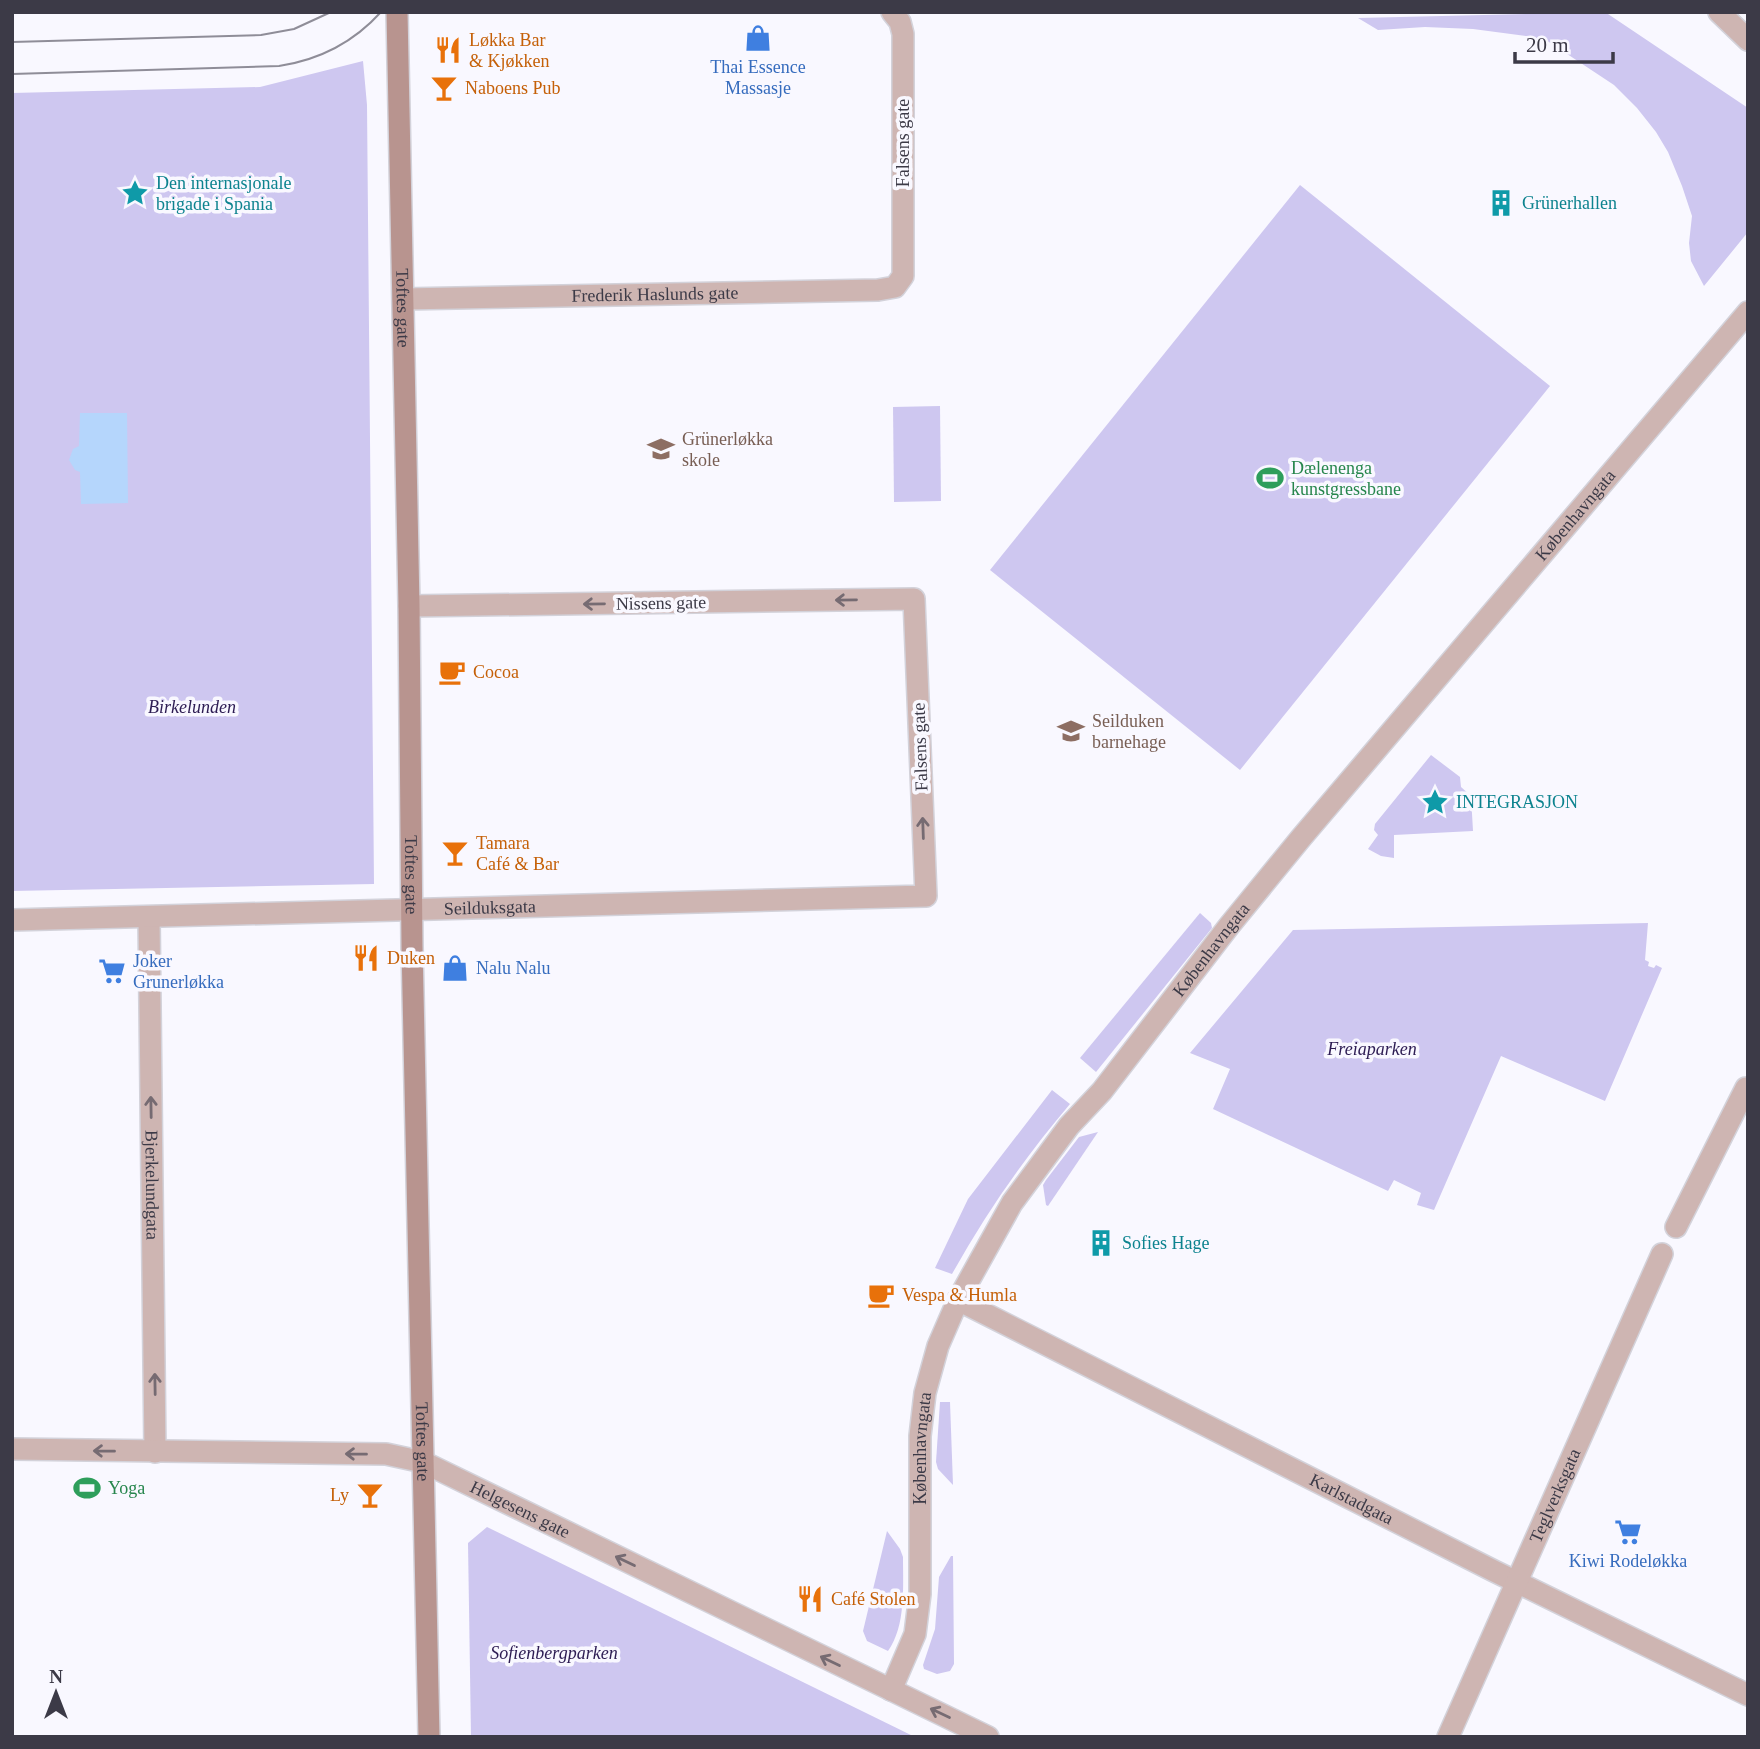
<svg xmlns="http://www.w3.org/2000/svg" width="1760" height="1749" viewBox="0 0 1760 1749" font-family="'Times New Roman',serif">
	<rect width="100%" height="100%" fill="#f9f8ff"/>
	<g fill="#cec7f0">
		<path d="M 1605,12 L 1748,108 L 1748,232 L 1704,286 L 1691,261 L 1689,243 L 1692,216 L 1682,186 L 1668,152 L 1656,132 L 1637,108 L 1614,85 L 1549,42 L 1533,37 L 1473,29 L 1425,27 L 1378,30 L 1358,18 Z"/>
		<path d="M 363,61 L 367,105 L 374,884 L 12,891 L 12,93 L 260,87 Z"/>
		<path d="M 1300,185 L 1550,386 L 1240,770 L 990,570 Z"/>
		<path d="M 940,406 L 941,501 L 894,502 L 893,407 Z"/>
		<path d="M 1431,755 L 1460,777 L 1461,787 L 1471,796 L 1473,831 L 1394,835 L 1394,858 L 1381,856 L 1368,849 L 1378,835 L 1374,830 L 1375,824 Z"/>
		<path d="M 1200,913 L 1211,923 L 1212,928 L 1096,1072 L 1080,1058 Z"/>
		<path d="M 1648,923 L 1645,960 L 1649,962 L 1648,966 L 1654,968 L 1656,965 L 1662,968 L 1605,1101 L 1501,1056 L 1434,1210 L 1417,1205 L 1421,1193 L 1394,1180 L 1388,1191 L 1213,1109 L 1230,1069 L 1190,1053 L 1293,930 Z"/>
		<path d="M 1052,1090 L 1070,1104 C 1025,1157 986,1213 952,1274 L 935,1268 L 968,1199 Z"/>
		<path d="M 1098,1132 L 1048,1206 L 1046,1205 L 1043,1185 L 1046,1180 L 1079,1137 Z"/>
		<path d="M 940,1402 L 950,1402 L 953,1485 L 938,1469 L 936,1462 Z"/>
		<path d="M 487,1527 L 915,1737 L 471,1737 L 468,1543 Z"/>
		<path d="M 887,1531 L 900,1549 L 903,1557 C 903,1587 906,1626 888,1651 L 867,1641 L 863,1631 Z"/>
		<path d="M 951,1556 L 953,1556 L 954,1664 L 950,1671 L 937,1674 L 924,1669 L 923,1665 L 935,1629 L 939,1577 Z"/>
	</g>
	<path fill="#b5d6fc" d="M 80,413 L 127,413 L 128,503 L 81,504 L 80,472 L 75,470 L 69,460 L 73,449 L 79,446 Z"/>
	<g fill="none" stroke-linecap="round" stroke-linejoin="round">
		<defs>
			<g id="minor">
				<path d="M 1719,12 L 1748,40"/>
				<path id="s1" d="M 403,299 L 878,290 L 895,287 L 903,276 L 903,34 L 900,22 L 892,12"/>
				<path id="s2" d="M 149,917 L 155,1452"/>
				<path id="s3" d="M 12,920 L 926,896 L 914,599 L 409,606"/>
				<path d="M 1676,1227 L 1746,1088"/>
				<path id="s4" d="M 958,1300 L 1494,1571 L 1748,1695"/>
				<path d="M 12,1449 L 386,1454 L 423,1462"/>
				<path id="s5" d="M 891,1690 L 915,1634 L 920,1594 L 920,1436 L 925,1393 L 938,1346 L 958,1300 L 1012,1203 L 1069,1126 L 1102,1091 L 1229,926 L 1301,838 L 1748,312"/>
				<path id="s6" d="M 1448,1737 L 1662,1254"/>
			</g>
			<g id="tertiary">
				<path id="s7" d="M 423,1462 L 988,1737"/>
			</g>
			<g id="secondary">
				<path id="s8" d="M 397,12 L 409,606 L 412,946 L 429,1737"/>
			</g>
		</defs>
		<use href="#minor" stroke="#d3d2da" stroke-width="24"/>
		<use href="#tertiary" stroke="#d3d2da" stroke-width="24"/>
		<use href="#secondary" stroke="#d3d2da" stroke-width="24"/>
		<use href="#minor" stroke="#ceb5b2" stroke-width="21"/>
		<use href="#tertiary" stroke="#ceb5b2" stroke-width="21"/>
		<use href="#secondary" stroke="#b8948f" stroke-width="21"/>
		<g stroke="#8f8d98" stroke-width="2">
			<path d="M 12,42 L 261,35 L 294,29 L 331,12"/>
			<path d="M 12,74 L 279,66 C 319,60 353,43 381,12"/>
		</g>
	</g>
	<defs><path id="oneway-shaft" d="M-6 0H5M1.5-3L5.5 0L1.5 3" fill="none" stroke-width="1.6" stroke-linecap="round" stroke-linejoin="round" transform="scale(1.75)"/></defs>
	<g stroke="#766b72">
		<use href="#oneway-shaft" transform="translate(846 600) rotate(179)"/>
		<use href="#oneway-shaft" transform="translate(594 604) rotate(179)"/>
		<use href="#oneway-shaft" transform="translate(923 828) rotate(-92)"/>
		<use href="#oneway-shaft" transform="translate(151 1107) rotate(-91)"/>
		<use href="#oneway-shaft" transform="translate(155 1384) rotate(-91)"/>
		<use href="#oneway-shaft" transform="translate(104 1451) rotate(-179)"/>
		<use href="#oneway-shaft" transform="translate(356 1454) rotate(-179)"/>
		<use href="#oneway-shaft" transform="translate(625 1561) rotate(-154)"/>
		<use href="#oneway-shaft" transform="translate(830 1661) rotate(-154)"/>
		<use href="#oneway-shaft" transform="translate(940 1713) rotate(-155)"/>
	</g>
	<defs>
		<symbol id="shop-bare" viewBox="-9 -9 18 18"><path d="M-5-2.5h2.3a2.7 3.5 0 0 1 5.4 0H5L5.5 6h-11ZM-1.5-2.5h3a1.5 2.3 0 0 0-3 0Z" fill="#3f7fe0" stroke="#f9f8ff" stroke-width="2.5" paint-order="stroke"/></symbol>
		<symbol id="restaurant-bare" viewBox="-9 -9 18 18"><path d="M-5-6h1v4h1v-4h1v4h1v-4h1v5L-1.5 .5V6h-2V.5L-5-1ZM5-6V6H3V1.5H1.5Q1.5-4 5-6Z" fill="#e8710a" stroke="#f9f8ff" stroke-width="2.5" paint-order="stroke"/></symbol>
		<symbol id="bar-bare" viewBox="-9 -9 18 18"><path d="M-6-5H6L.8 .8V4.5H3.5V6h-7V4.5H-.8V.8Z" fill="#e8710a" stroke="#f9f8ff" stroke-width="2.5" paint-order="stroke"/></symbol>
		<symbol id="sight-bare" viewBox="-9 -9 18 18"><path d="M0-6L1.8-2.2L6-1.7L2.9 1.2L3.7 5.4L0 3.3L-3.7 5.4L-2.9 1.2L-6-1.7L-1.8-2.2Z" fill="#0f9aa8" stroke="#f9f8ff" stroke-width="2.5" paint-order="stroke"/></symbol>
		<symbol id="building-bare" viewBox="-9 -9 18 18"><path d="M-4-6H4V6H1V3H-1V6H-4ZM-2.5-4.3h1.7v1.8h-1.7ZM.8-4.3h1.7v1.8H.8ZM-2.5-1h1.7V.8h-1.7ZM.8-1h1.7V.8H.8Z" fill="#0f9aa8" stroke="#f9f8ff" stroke-width="2.5" paint-order="stroke"/></symbol>
		<symbol id="school-bare" viewBox="-9 -9 18 18"><path d="M0-5L7-2L0 1L-7-2ZM-4 1L0 2.5L4 1V4Q0 6-4 4Z" fill="#8d6e63" stroke="#f9f8ff" stroke-width="2.5" paint-order="stroke"/></symbol>
		<symbol id="stadium-bare" viewBox="-9 -9 18 18"><path d="M0-5a6.5 5 0 1 0 0 10a6.5 5 0 1 0 0-10ZM-3.5-1.8h7v3.6h-7Z" fill="#2e9e5b" stroke="#f9f8ff" stroke-width="2.5" paint-order="stroke"/></symbol>
		<symbol id="cafe-bare" viewBox="-9 -9 18 18"><path d="M-5.5-4.5H6V0H3Q3 3.5 0 3.5H-2.5Q-5.5 3.5-5.5 0ZM3-3.2v2h1.7v-2ZM-6 4.5H4V6H-6Z" fill="#e8710a" stroke="#f9f8ff" stroke-width="2.5" paint-order="stroke"/></symbol>
		<symbol id="supermarket-bare" viewBox="-9 -9 18 18"><path d="M-6-5.5h2.5l.6 2H6L4.5 2H-2.5L-4.4-4H-6ZM-1.5 3.2a1.3 1.3 0 1 0 .1 0ZM3 3.2a1.3 1.3 0 1 0 .1 0Z" fill="#3f7fe0" stroke="#f9f8ff" stroke-width="2.5" paint-order="stroke"/></symbol>
	</defs>
	<g fill-rule="evenodd">
		<use href="#shop-bare" x="739" y="19" width="38" height="38"/>
		<use href="#restaurant-bare" x="429" y="31" width="38" height="38"/>
		<use href="#bar-bare" x="425" y="69" width="38" height="38"/>
		<use href="#sight-bare" x="116" y="174" width="38" height="38"/>
		<use href="#building-bare" x="1482" y="184" width="38" height="38"/>
		<use href="#school-bare" x="642" y="430" width="38" height="38"/>
		<use href="#stadium-bare" x="1251" y="459" width="38" height="38"/>
		<use href="#cafe-bare" x="433" y="653" width="38" height="38"/>
		<use href="#school-bare" x="1052" y="712" width="38" height="38"/>
		<use href="#sight-bare" x="1416" y="783" width="38" height="38"/>
		<use href="#bar-bare" x="436" y="834" width="38" height="38"/>
		<use href="#restaurant-bare" x="347" y="939" width="38" height="38"/>
		<use href="#shop-bare" x="436" y="949" width="38" height="38"/>
		<use href="#supermarket-bare" x="93" y="952" width="38" height="38"/>
		<use href="#building-bare" x="1082" y="1224" width="38" height="38"/>
		<use href="#cafe-bare" x="862" y="1276" width="38" height="38"/>
		<use href="#stadium-bare" x="68" y="1469" width="38" height="38"/>
		<use href="#bar-bare" x="351" y="1476" width="38" height="38"/>
		<use href="#supermarket-bare" x="1609" y="1513" width="38" height="38"/>
		<use href="#restaurant-bare" x="791" y="1580" width="38" height="38"/>
	</g>
	<g text-anchor="middle" dominant-baseline="central" stroke-width="7" stroke-linejoin="round" paint-order="stroke">
		<g font-size="18" fill="#c56008" stroke="#f9f8ff" text-anchor="start">
			<text x="469" y="40">Løkka Bar<tspan x="469" dy="21">&amp; Kjøkken</tspan></text>
			<text x="465" y="88">Naboens Pub</text>
			<text x="473" y="672">Cocoa</text>
			<text x="476" y="843">Tamara<tspan x="476" dy="21">Café &amp; Bar</tspan></text>
			<text x="387" y="958">Duken</text>
			<text x="902" y="1295">Vespa &amp; Humla</text>
			<text x="349" y="1495" text-anchor="end">Ly</text>
			<text x="831" y="1599">Café Stolen</text>
		</g>
		<g font-size="18" fill="#366cbe" stroke="#f9f8ff">
			<text x="758" y="67">Thai Essence<tspan x="758" dy="21">Massasje</tspan></text>
			<text x="133" y="961" text-anchor="start">Joker<tspan x="133" dy="21">Grunerløkka</tspan></text>
			<text x="476" y="968" text-anchor="start">Nalu Nalu</text>
			<text x="1628" y="1561">Kiwi Rodeløkka</text>
		</g>
		<g font-size="18" fill="#3c3a47" stroke="#f9f8ff">
			<text transform="translate(903 143) rotate(-90)">Falsens gate</text>
			<text stroke="none"><textPath href="#s1" startOffset="252">Frederik Haslunds gate</textPath></text>
			<text stroke="none"><textPath href="#s8" startOffset="296">Toftes gate</textPath></text>
			<text stroke="none"><textPath href="#s5" startOffset="1402">Københavngata</textPath></text>
			<text transform="translate(661 603) rotate(-1)">Nissens gate</text>
			<text transform="translate(920 747) rotate(-92)">Falsens gate</text>
			<text stroke="none"><textPath href="#s8" startOffset="863">Toftes gate</textPath></text>
			<text stroke="none"><textPath href="#s3" startOffset="478">Seilduksgata</textPath></text>
			<text stroke="none"><textPath href="#s5" startOffset="835">Københavngata</textPath></text>
			<text stroke="none"><textPath href="#s2" startOffset="268">Bjerkelundgata</textPath></text>
			<text stroke="none"><textPath href="#s8" startOffset="1430">Toftes gate</textPath></text>
			<text stroke="none"><textPath href="#s5" startOffset="247">Københavngata</textPath></text>
			<text stroke="none"><textPath href="#s6" startOffset="264">Teglverksgata</textPath></text>
			<text stroke="none"><textPath href="#s4" startOffset="441">Karlstadgata</textPath></text>
			<text stroke="none"><textPath href="#s7" startOffset="108">Helgesens gate</textPath></text>
		</g>
		<g font-size="18" fill="#0d838f" stroke="#f9f8ff" text-anchor="start">
			<text x="156" y="183">Den internasjonale<tspan x="156" dy="21">brigade i Spania</tspan></text>
			<text x="1522" y="203">Grünerhallen</text>
			<text x="1456" y="802">INTEGRASJON</text>
			<text x="1122" y="1243">Sofies Hage</text>
		</g>
		<g font-size="18" fill="#785e54" stroke="#f9f8ff" text-anchor="start">
			<text x="682" y="439">Grünerløkka<tspan x="682" dy="21">skole</tspan></text>
			<text x="1092" y="721">Seilduken<tspan x="1092" dy="21">barnehage</tspan></text>
		</g>
		<g font-size="18" fill="#27864d" stroke="#f9f8ff" text-anchor="start">
			<text x="1291" y="468">Dælenenga<tspan x="1291" dy="21">kunstgressbane</tspan></text>
			<text x="108" y="1488">Yoga</text>
		</g>
		<g font-size="18" font-style="italic" fill="#2d1c53" stroke="#f9f8ff">
			<text x="192" y="707">Birkelunden</text>
			<text x="1372" y="1049">Freiaparken</text>
			<text x="554" y="1653">Sofienbergparken</text>
		</g>
	</g>
	<rect width="1760" height="1749" fill="none" stroke="#3c3a47" stroke-width="28"/>
	<g transform="translate(56 1693)" stroke="#f9f8ff" stroke-width="5" paint-order="stroke">
	<path d="M0-5L12 26L0 18L-12 26Z" fill="#3c3a47"/>
	<text y="-10" font-size="19" font-weight="bold" text-anchor="middle" fill="#3c3a47">N</text>
	</g>
	<path d="M1515 52v10h98v-10" fill="none" stroke="#3c3a47" stroke-width="3.5"/>
	<text x="1526" y="52" font-size="21" fill="#3c3a47" stroke="#f9f8ff" stroke-width="5" paint-order="stroke">20 m</text>
</svg>
